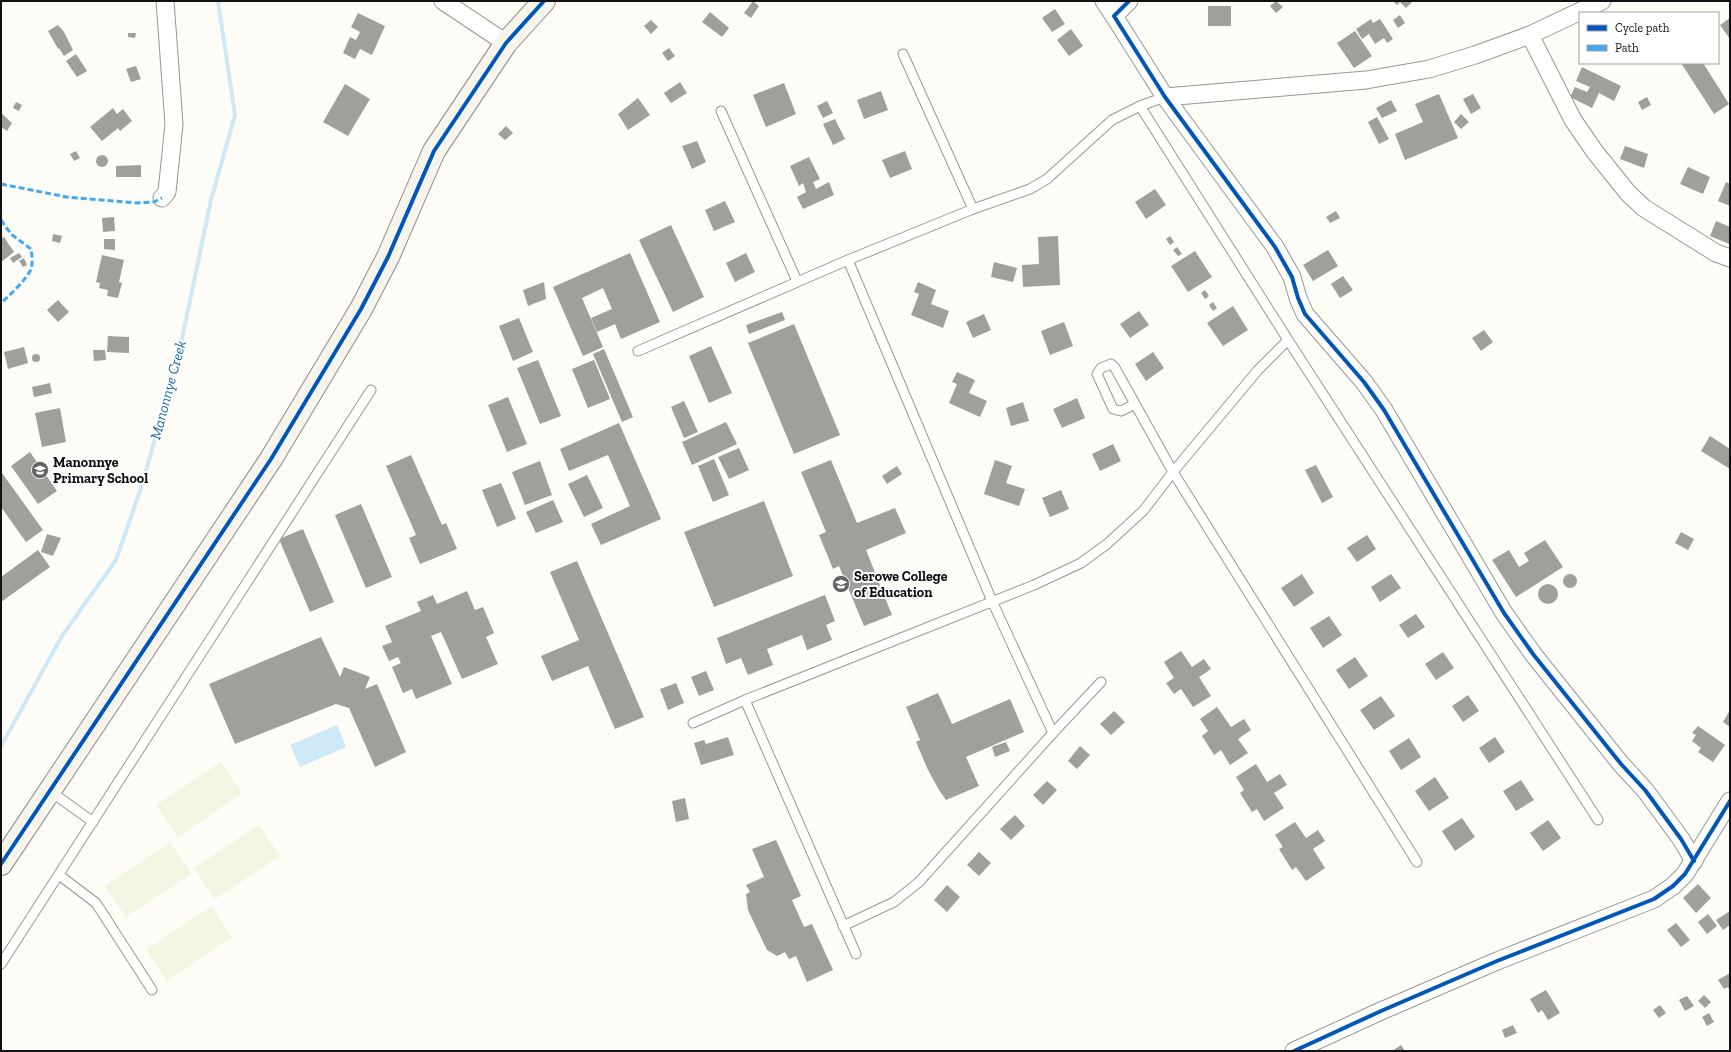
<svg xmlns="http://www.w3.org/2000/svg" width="1731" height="1052" viewBox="0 0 1731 1052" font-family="'Zilla Slab',serif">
	<rect width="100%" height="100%" fill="#fdfcf7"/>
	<g fill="#f0f6e1">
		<path d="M 221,762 L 242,793 L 178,837 L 156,805 Z"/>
		<path d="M 259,825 L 280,856 L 215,899 L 194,868 Z"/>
		<path d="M 170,842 L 191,874 L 126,917 L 105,886 Z"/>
		<path d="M 211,906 L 232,937 L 167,981 L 146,950 Z"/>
	</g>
	<path fill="#cde8f7" d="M 337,725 L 346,747 L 300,767 L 290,745 Z"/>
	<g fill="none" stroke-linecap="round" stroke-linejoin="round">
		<path stroke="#cde8f7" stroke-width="4" d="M 1,746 L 62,636 L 116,560 L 140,491 L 177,363 L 211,200 L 235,115 L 218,1"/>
	</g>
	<g fill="#a19f9c">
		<path d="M 753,1 L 759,6 L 751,18 L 744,13 Z"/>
		<path d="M 1276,1 L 1283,7 L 1276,13 L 1270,6 Z"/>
		<path d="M 1393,1 L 1413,1 L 1406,8 L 1400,2 L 1397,5 Z"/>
		<rect x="1208" y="6" width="23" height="20"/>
		<path d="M 1055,9 L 1065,24 L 1052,32 L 1042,18 Z"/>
		<path d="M 710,12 L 729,28 L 722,37 L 702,22 Z"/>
		<path d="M 358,13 L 385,26 L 372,55 L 360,49 L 355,59 L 343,53 L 350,37 L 356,40 L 360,32 L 351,27 Z"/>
		<path d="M 1400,15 L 1405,23 L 1398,28 L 1393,20 Z"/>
		<path d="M 1730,18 L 1730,39 L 1720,25 Z"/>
		<path d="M 1371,19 L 1373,23 L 1380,19 L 1393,39 L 1387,43 L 1384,38 L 1375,44 L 1369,34 L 1362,39 L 1356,29 Z"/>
		<path d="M 651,20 L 658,27 L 651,34 L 644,26 Z"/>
		<path d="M 58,25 L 64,32 L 73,50 L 64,56 L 59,48 L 58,49 L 48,31 Z"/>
		<path d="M 1071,29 L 1083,46 L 1069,56 L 1057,40 Z"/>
		<path d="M 1355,31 L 1372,56 L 1354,68 L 1337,43 Z"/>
		<path d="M 128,33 L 136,33 L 135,38 L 128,37 Z"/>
		<path d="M 669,48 L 675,56 L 668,61 L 662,53 Z"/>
		<path d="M 76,54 L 87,71 L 77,77 L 66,61 Z"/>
		<path d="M 1681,63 L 1703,63 L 1729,104 L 1714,114 Z"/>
		<path d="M 136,66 L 141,79 L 131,82 L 126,69 Z"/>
		<path d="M 1582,67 L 1621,86 L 1614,101 L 1599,93 L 1592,108 L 1570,97 L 1575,87 L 1587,92 L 1590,87 L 1576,81 Z"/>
		<path d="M 680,82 L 687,93 L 671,103 L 664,93 Z"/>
		<path d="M 784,83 L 796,114 L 766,127 L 753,95 Z"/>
		<path d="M 345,84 L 370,99 L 348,136 L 323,122 Z"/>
		<path d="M 881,91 L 888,110 L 864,119 L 857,100 Z"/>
		<path d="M 1439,94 L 1458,138 L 1405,160 L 1395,134 L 1423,122 L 1415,104 Z"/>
		<path d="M 1473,94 L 1481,108 L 1471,114 L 1463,99 Z"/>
		<path d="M 1647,97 L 1651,105 L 1642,110 L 1638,102 Z"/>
		<path d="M 638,98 L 650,115 L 628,130 L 618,114 Z"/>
		<path d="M 1391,100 L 1397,111 L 1382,118 L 1376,108 Z"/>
		<path d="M 827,101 L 833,113 L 823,118 L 817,106 Z"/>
		<path d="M 16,102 L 22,105 L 19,111 L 13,108 Z"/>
		<path d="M 113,108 L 117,114 L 123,109 L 132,121 L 120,131 L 118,128 L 102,141 L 90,127 Z"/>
		<path d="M 1,113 L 12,123 L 7,131 L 1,127 Z"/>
		<path d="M 1461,114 L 1469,122 L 1461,129 L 1454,122 Z"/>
		<path d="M 1377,117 L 1389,139 L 1379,144 L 1368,122 Z"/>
		<path d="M 835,119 L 845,139 L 833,145 L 823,124 Z"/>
		<path d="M 506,126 L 513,133 L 505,140 L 498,134 Z"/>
		<path d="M 697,141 L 706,162 L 692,169 L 682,146 Z"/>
		<path d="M 1625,146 L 1648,154 L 1644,168 L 1620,159 Z"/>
		<path d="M 76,151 L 80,158 L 74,161 L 70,154 Z"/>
		<path d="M 905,151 L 912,169 L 890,178 L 882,160 Z"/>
		<circle cx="102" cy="161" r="6"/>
		<path d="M 809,157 L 820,179 L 813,182 L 816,189 L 829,182 L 834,195 L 803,209 L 797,197 L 806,192 L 803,183 L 799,186 L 790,166 Z"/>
		<path d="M 141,165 L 141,177 L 116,177 L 116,166 Z"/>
		<path d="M 1688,167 L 1710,177 L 1703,194 L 1680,184 Z"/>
		<path d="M 1726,182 L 1730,184 L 1730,206 L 1718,201 Z"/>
		<path d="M 1155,189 L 1166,205 L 1146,219 L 1135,202 Z"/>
		<path d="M 725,201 L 735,222 L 714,231 L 705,210 Z"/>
		<path d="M 1336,211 L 1340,218 L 1330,223 L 1326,217 Z"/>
		<path d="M 114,217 L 115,231 L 103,232 L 102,218 Z"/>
		<path d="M 1716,221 L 1730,227 L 1729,244 L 1710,236 Z"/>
		<path d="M 671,225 L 704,297 L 673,312 L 639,240 Z"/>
		<path d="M 53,234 L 62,236 L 60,243 L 52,241 Z"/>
		<path d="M 1058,236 L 1060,285 L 1023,287 L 1022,265 L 1039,264 L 1038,237 Z"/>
		<path d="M 1170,236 L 1174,242 L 1170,245 L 1166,239 Z"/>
		<path d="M 4,237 L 14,252 L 1,262 L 1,239 Z"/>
		<path d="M 104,239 L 115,239 L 115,250 L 104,249 Z"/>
		<path d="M 1177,247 L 1182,254 L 1178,256 L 1173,250 Z"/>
		<path d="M 1328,250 L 1338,266 L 1313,281 L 1303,265 Z"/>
		<path d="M 1195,251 L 1212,277 L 1188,292 L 1171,266 Z"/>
		<path d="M 19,253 L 22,257 L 13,263 L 10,258 Z"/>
		<path d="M 630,253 L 660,322 L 621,339 L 615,324 L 597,332 L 591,318 L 612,309 L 603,288 L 582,298 L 603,347 L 583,356 L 553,287 Z"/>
		<path d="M 746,253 L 755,272 L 735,282 L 726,263 Z"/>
		<path d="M 102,255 L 124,260 L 119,282 L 122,283 L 118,298 L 107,296 L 108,290 L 99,288 L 100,283 L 96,282 Z"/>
		<path d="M 24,258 L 27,265 L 23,267 L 19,261 Z"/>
		<path d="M 994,262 L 1017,268 L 1013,282 L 991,277 Z"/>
		<path d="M 1343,276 L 1353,290 L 1340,298 L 1331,284 Z"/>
		<path d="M 544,282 L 546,299 L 528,306 L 523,290 Z"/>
		<path d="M 918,282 L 936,290 L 931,304 L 949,311 L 943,328 L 911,315 L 919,294 L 914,292 Z"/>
		<path d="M 1205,290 L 1209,296 L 1205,299 L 1201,293 Z"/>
		<path d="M 58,300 L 69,312 L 58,322 L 47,310 Z"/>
		<path d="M 1213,302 L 1217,308 L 1213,311 L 1209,305 Z"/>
		<path d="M 1233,306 L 1248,330 L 1223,346 L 1207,323 Z"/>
		<path d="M 1139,311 L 1149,325 L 1130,338 L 1120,324 Z"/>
		<path d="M 782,312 L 785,320 L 749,334 L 746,325 Z"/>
		<path d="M 984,314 L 991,330 L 973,338 L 966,322 Z"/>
		<path d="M 519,318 L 533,352 L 513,361 L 499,326 Z"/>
		<path d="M 1064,322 L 1073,346 L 1050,355 L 1041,331 Z"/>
		<path d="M 794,324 L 840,435 L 794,454 L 748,343 Z"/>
		<path d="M 1484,330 L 1493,342 L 1481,351 L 1472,338 Z"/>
		<path d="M 108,336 L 129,337 L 129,353 L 107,352 Z"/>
		<path d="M 711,346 L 732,393 L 709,403 L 689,356 Z"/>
		<path d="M 24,347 L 28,363 L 8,369 L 4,352 Z"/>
		<path d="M 604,349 L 633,417 L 622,422 L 593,354 Z"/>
		<path d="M 93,350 L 105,350 L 106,360 L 94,361 Z"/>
		<path d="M 1153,352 L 1164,368 L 1146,381 L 1135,364 Z"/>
		<circle cx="36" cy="358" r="4"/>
		<path d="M 538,360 L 561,416 L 540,424 L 517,368 Z"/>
		<path d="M 594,360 L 610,399 L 588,408 L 572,369 Z"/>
		<path d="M 957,372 L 975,380 L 969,393 L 987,401 L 980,417 L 949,403 L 957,384 L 952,382 Z"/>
		<path d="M 50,383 L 52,393 L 34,397 L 32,387 Z"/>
		<path d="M 508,397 L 527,444 L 507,452 L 488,405 Z"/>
		<path d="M 1077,398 L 1085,418 L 1062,428 L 1053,409 Z"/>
		<path d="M 684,401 L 698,432 L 684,438 L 671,407 Z"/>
		<path d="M 1023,402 L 1029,421 L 1011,426 L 1006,408 Z"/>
		<path d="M 60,408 L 66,442 L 42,447 L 35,413 Z"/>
		<path d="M 726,422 L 737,444 L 692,465 L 682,442 Z"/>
		<path d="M 619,423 L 661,519 L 601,545 L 591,524 L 630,506 L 608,455 L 569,471 L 560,449 Z"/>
		<path d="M 1710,436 L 1730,449 L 1730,469 L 1701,451 Z"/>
		<path d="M 1113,444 L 1121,461 L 1100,471 L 1092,454 Z"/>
		<path d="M 739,448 L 749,470 L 729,479 L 718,457 Z"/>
		<path d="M 30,452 L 57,491 L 38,504 L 11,466 Z"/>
		<path d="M 411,455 L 442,525 L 446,523 L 457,549 L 420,564 L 409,538 L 416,535 L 386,466 Z"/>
		<path d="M 714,459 L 729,495 L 713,502 L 698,466 Z"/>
		<path d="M 831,460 L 857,523 L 895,508 L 906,533 L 866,550 L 892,615 L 864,626 L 839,566 L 833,569 L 819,535 L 826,532 L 801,472 Z"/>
		<path d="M 995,460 L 1012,466 L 1006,483 L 1025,489 L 1019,506 L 984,494 Z"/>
		<path d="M 540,461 L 552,495 L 525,505 L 512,472 Z"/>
		<path d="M 1316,465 L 1333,497 L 1322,503 L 1305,470 Z"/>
		<path d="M 897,466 L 902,474 L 887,484 L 882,476 Z"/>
		<path d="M 2,473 L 43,530 L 26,542 L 1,507 Z"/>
		<path d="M 587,475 L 603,508 L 584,517 L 568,484 Z"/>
		<path d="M 501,483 L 516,519 L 497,527 L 482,490 Z"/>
		<path d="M 1061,490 L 1069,509 L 1050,517 L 1042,498 Z"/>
		<path d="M 553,500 L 563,522 L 536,533 L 526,512 Z"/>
		<path d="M 764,501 L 793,576 L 714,607 L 684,532 Z"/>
		<path d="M 361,504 L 392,577 L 366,588 L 335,515 Z"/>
		<path d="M 303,529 L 334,602 L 310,612 L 279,539 Z"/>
		<path d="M 1681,532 L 1694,539 L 1688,550 L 1675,543 Z"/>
		<path d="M 47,534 L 61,538 L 53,556 L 41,552 Z"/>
		<path d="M 1367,535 L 1376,549 L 1357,562 L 1347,548 Z"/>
		<path d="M 1545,540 L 1563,567 L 1516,597 L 1492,560 L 1509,550 L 1519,567 L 1529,561 L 1524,553 Z"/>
		<path d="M 38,550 L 50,567 L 1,602 L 1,577 Z"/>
		<path d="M 577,561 L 644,717 L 615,729 L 588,666 L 552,681 L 541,656 L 579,640 L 550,572 Z"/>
		<circle cx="1570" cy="581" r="7"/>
		<path d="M 1302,574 L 1314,593 L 1294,607 L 1281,588 Z"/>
		<path d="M 1391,574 L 1401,588 L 1380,602 L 1371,587 Z"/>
		<circle cx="1548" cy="594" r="10"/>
		<path d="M 467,591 L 475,610 L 483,607 L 494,633 L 486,637 L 498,664 L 462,679 L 441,632 L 431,636 L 452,684 L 416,699 L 412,689 L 403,693 L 392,667 L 401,663 L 398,657 L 389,661 L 382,646 L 392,642 L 385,626 L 421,611 L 417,602 L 433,595 L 437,604 Z"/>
		<path d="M 825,595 L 835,621 L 826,625 L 832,640 L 807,650 L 802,635 L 767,649 L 773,665 L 748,675 L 741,658 L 726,664 L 717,638 Z"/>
		<path d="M 1416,614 L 1425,627 L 1408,638 L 1399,625 Z"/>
		<path d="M 1329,616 L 1342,635 L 1323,648 L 1310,628 Z"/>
		<path d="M 321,637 L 340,677 L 344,667 L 370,677 L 365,689 L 377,684 L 406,752 L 375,767 L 349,708 L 336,704 L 235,744 L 209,684 Z"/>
		<path d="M 1181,651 L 1192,667 L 1204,659 L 1211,669 L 1199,677 L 1211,696 L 1193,707 L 1181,689 L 1174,694 L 1166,683 L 1174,678 L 1164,662 Z"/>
		<path d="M 1443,652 L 1454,668 L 1436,680 L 1425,664 Z"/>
		<path d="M 1355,657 L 1368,676 L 1349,689 L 1336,670 Z"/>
		<path d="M 706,671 L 714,690 L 699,696 L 691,677 Z"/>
		<path d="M 676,683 L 684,703 L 668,710 L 660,689 Z"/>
		<path d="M 938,693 L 952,724 L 1010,699 L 1024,732 L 966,757 L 979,786 L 946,800 L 939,790 L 928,770 L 916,742 L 920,740 L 906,707 Z"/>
		<path d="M 1468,695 L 1479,711 L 1463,722 L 1452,706 Z"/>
		<path d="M 1381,696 L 1395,716 L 1374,730 L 1360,710 Z"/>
		<path d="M 1217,707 L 1231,727 L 1244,719 L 1251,730 L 1238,739 L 1248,753 L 1230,765 L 1221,750 L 1214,755 L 1202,736 L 1208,731 L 1200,719 Z"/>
		<path d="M 1730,710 L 1730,727 L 1723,722 Z"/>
		<path d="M 1114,711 L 1125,722 L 1111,735 L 1100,724 Z"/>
		<path d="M 1698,726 L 1725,745 L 1713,762 L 1698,752 L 1701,748 L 1692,741 L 1696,735 L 1692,733 Z"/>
		<path d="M 728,737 L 734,755 L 701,765 L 694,743 L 704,740 L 706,744 Z"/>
		<path d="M 1495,737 L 1505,752 L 1489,763 L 1479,748 Z"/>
		<path d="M 1409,738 L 1421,757 L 1401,770 L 1389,751 Z"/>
		<path d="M 1006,742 L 1010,751 L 995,757 L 992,747 Z"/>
		<path d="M 1080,746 L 1090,755 L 1077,769 L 1068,761 Z"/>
		<path d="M 1256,764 L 1267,782 L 1280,774 L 1287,785 L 1274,793 L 1284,808 L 1264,821 L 1257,809 L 1252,812 L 1240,793 L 1244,790 L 1236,777 Z"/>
		<path d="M 1435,777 L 1449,798 L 1429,811 L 1415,791 Z"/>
		<path d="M 1521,780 L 1534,800 L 1516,811 L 1503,791 Z"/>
		<path d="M 1047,781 L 1057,790 L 1043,805 L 1033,795 Z"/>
		<path d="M 685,798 L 689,819 L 676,822 L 672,801 Z"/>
		<path d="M 1015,815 L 1025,826 L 1011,840 L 1000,829 Z"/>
		<path d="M 1462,818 L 1475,837 L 1455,851 L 1442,831 Z"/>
		<path d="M 1548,820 L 1561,838 L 1543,851 L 1530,833 Z"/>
		<path d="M 1295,822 L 1306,838 L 1318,830 L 1325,841 L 1313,849 L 1325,868 L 1306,881 L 1296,867 L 1292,870 L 1279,849 L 1283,847 L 1275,835 Z"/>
		<path d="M 776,840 L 801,896 L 792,900 L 804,927 L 812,924 L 833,970 L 807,982 L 796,956 L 789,959 L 785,952 L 777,956 L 767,950 L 748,910 L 746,894 L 750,892 L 746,885 L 764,877 L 752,849 Z"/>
		<path d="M 979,852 L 991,863 L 979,876 L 967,865 Z"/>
		<path d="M 1698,884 L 1711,898 L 1696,913 L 1683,898 Z"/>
		<path d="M 947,885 L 960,897 L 947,912 L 934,900 Z"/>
		<path d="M 1730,911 L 1730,925 L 1723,930 L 1716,920 Z"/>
		<path d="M 1708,914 L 1717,926 L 1707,934 L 1698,922 Z"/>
		<path d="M 1676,923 L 1690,940 L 1681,947 L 1667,930 Z"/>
		<path d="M 1730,973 L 1730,991 L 1728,987 L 1724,989 L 1718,980 Z"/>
		<path d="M 1546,990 L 1560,1013 L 1548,1020 L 1542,1010 L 1538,1013 L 1530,999 Z"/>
		<path d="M 1704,995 L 1711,1002 L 1705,1008 L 1698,1001 Z"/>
		<path d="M 1687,996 L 1694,1006 L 1685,1011 L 1679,1000 Z"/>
		<path d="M 1660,1005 L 1666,1013 L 1659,1018 L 1653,1010 Z"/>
		<path d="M 1709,1013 L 1714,1022 L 1707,1026 L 1702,1017 Z"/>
		<path d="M 1513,1025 L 1517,1033 L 1505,1038 L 1502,1030 Z"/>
		<path d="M 1401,1045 L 1405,1051 L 1392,1051 Z"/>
	</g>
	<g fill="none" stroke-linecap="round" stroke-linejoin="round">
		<defs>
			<g id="lane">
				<path d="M 903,54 L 973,209"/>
				<path d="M 1140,106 L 1288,340 L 1598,820"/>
				<path d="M 721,111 L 797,281"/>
				<path d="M 638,351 L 848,260 L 973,209 L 1030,189 L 1047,179 L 1112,120 L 1140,106 L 1165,97"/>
				<path d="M 1135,404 L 1121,411 L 1113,409 L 1097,374 L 1101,368 L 1111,364 L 1115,368 L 1173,472 L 1417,862"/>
				<path d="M 745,700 L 856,954"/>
				<path d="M 693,723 L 745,700 L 1034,585 L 1081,563 L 1107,544 L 1143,511 L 1173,472 L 1258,370 L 1288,340"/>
				<path d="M 1053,733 L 1101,682"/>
				<path d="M 50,791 L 93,822"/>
				<path d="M 59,875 L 96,903 L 152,990"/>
				<path d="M 843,926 L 894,902 L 919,882 L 1053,733 L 992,601 L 848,260"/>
				<path d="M 1,964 L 371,390"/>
			</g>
			<g id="street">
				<path d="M 443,1 L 506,43"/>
				<path d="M 1104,1 L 1114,16"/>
				<path d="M 1129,1 L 1114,16 L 1165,97 L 1275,247 L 1292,277 L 1298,298 L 1305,314 L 1364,382 L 1384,410 L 1504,613 L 1533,654 L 1621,764 L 1645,790 L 1681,839 L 1694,861"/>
				<path d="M 1530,35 L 1573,120 L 1595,152 L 1628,193 L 1644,208 L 1716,253 L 1730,258"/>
				<path d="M 1165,97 L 1366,80 L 1429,69 L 1475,55 L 1530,35 L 1602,1"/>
				<path d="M 162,198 L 167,192 L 174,124 L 165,1"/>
				<path d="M 1294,1051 L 1381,1011 L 1497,961 L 1654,899 L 1673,886 L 1685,874 L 1730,801"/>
			</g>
			<path id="secondary" d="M 1,864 L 271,459 L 361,309 L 388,257 L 434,151 L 506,43 L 544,1"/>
		</defs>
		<use href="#lane" stroke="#979795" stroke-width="11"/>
		<use href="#street" stroke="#979795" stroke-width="19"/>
		<use href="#secondary" stroke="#8e8d8b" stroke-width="24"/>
		<use href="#lane" stroke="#fffffe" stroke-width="9"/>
		<use href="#street" stroke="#fffffe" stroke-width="17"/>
		<use href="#secondary" stroke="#f6f4eb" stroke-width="22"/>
		<g stroke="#3fa9f5" stroke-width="3" stroke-dasharray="6 3" stroke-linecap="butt">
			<path d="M 1,184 L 67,197 L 136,203 L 154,202 L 162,198"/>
			<path d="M 1,220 L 11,234 L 31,249 C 32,255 33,263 31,269 C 27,279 9,296 1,303"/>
		</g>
		<defs>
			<g id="cycleway">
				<path d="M 1129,1 L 1114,16 L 1165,97 L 1275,247 L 1292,277 L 1298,298 L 1305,314 L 1364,382 L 1384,410 L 1504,613 L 1533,654 L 1621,764 L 1645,790 L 1681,839 L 1694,861"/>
				<path d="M 1,864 L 271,459 L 361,309 L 388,257 L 434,151 L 506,43 L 544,1"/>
				<path d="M 1294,1051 L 1381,1011 L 1497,961 L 1654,899 L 1673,886 L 1685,874 L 1730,801"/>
			</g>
		</defs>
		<use href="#cycleway" stroke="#fff" stroke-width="6"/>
		<use href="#cycleway" stroke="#0057b8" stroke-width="4"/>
	</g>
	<defs>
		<symbol id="school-disc" viewBox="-11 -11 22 22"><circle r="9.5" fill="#646362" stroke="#fff"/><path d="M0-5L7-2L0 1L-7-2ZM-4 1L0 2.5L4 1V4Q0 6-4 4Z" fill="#fff"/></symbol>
		<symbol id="university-disc" viewBox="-11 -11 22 22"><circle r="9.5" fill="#646362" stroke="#fff"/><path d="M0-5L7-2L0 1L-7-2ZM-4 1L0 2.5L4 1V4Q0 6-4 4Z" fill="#fff"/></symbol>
	</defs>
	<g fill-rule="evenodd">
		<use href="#school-disc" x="30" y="460" width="20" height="20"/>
		<use href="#university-disc" x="831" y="574" width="20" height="20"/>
	</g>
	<g text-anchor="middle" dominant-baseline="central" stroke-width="4" stroke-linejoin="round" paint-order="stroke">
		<g font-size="14" font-weight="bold" fill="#111" stroke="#fff" text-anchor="start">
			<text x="53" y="462">Manonnye<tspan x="53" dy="16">Primary School</tspan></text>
			<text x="854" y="576">Serowe College<tspan x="854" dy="16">of Education</tspan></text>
		</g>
		<g font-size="15" font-style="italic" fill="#1768a6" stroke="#fff">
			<text transform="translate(168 390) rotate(-75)">Manonnye Creek</text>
		</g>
	</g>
	<rect width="1731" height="1052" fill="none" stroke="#111111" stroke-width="4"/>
	<rect x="1579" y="12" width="140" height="52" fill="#ffffff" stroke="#a0a0a0"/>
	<rect x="1587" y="25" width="20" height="6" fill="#0057b8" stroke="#a0a0a0"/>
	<text x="1615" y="32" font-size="12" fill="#111111">Cycle path</text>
	<rect x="1587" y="45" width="20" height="6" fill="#3fa9f5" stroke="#a0a0a0"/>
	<text x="1615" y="52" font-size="12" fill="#111111">Path</text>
</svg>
